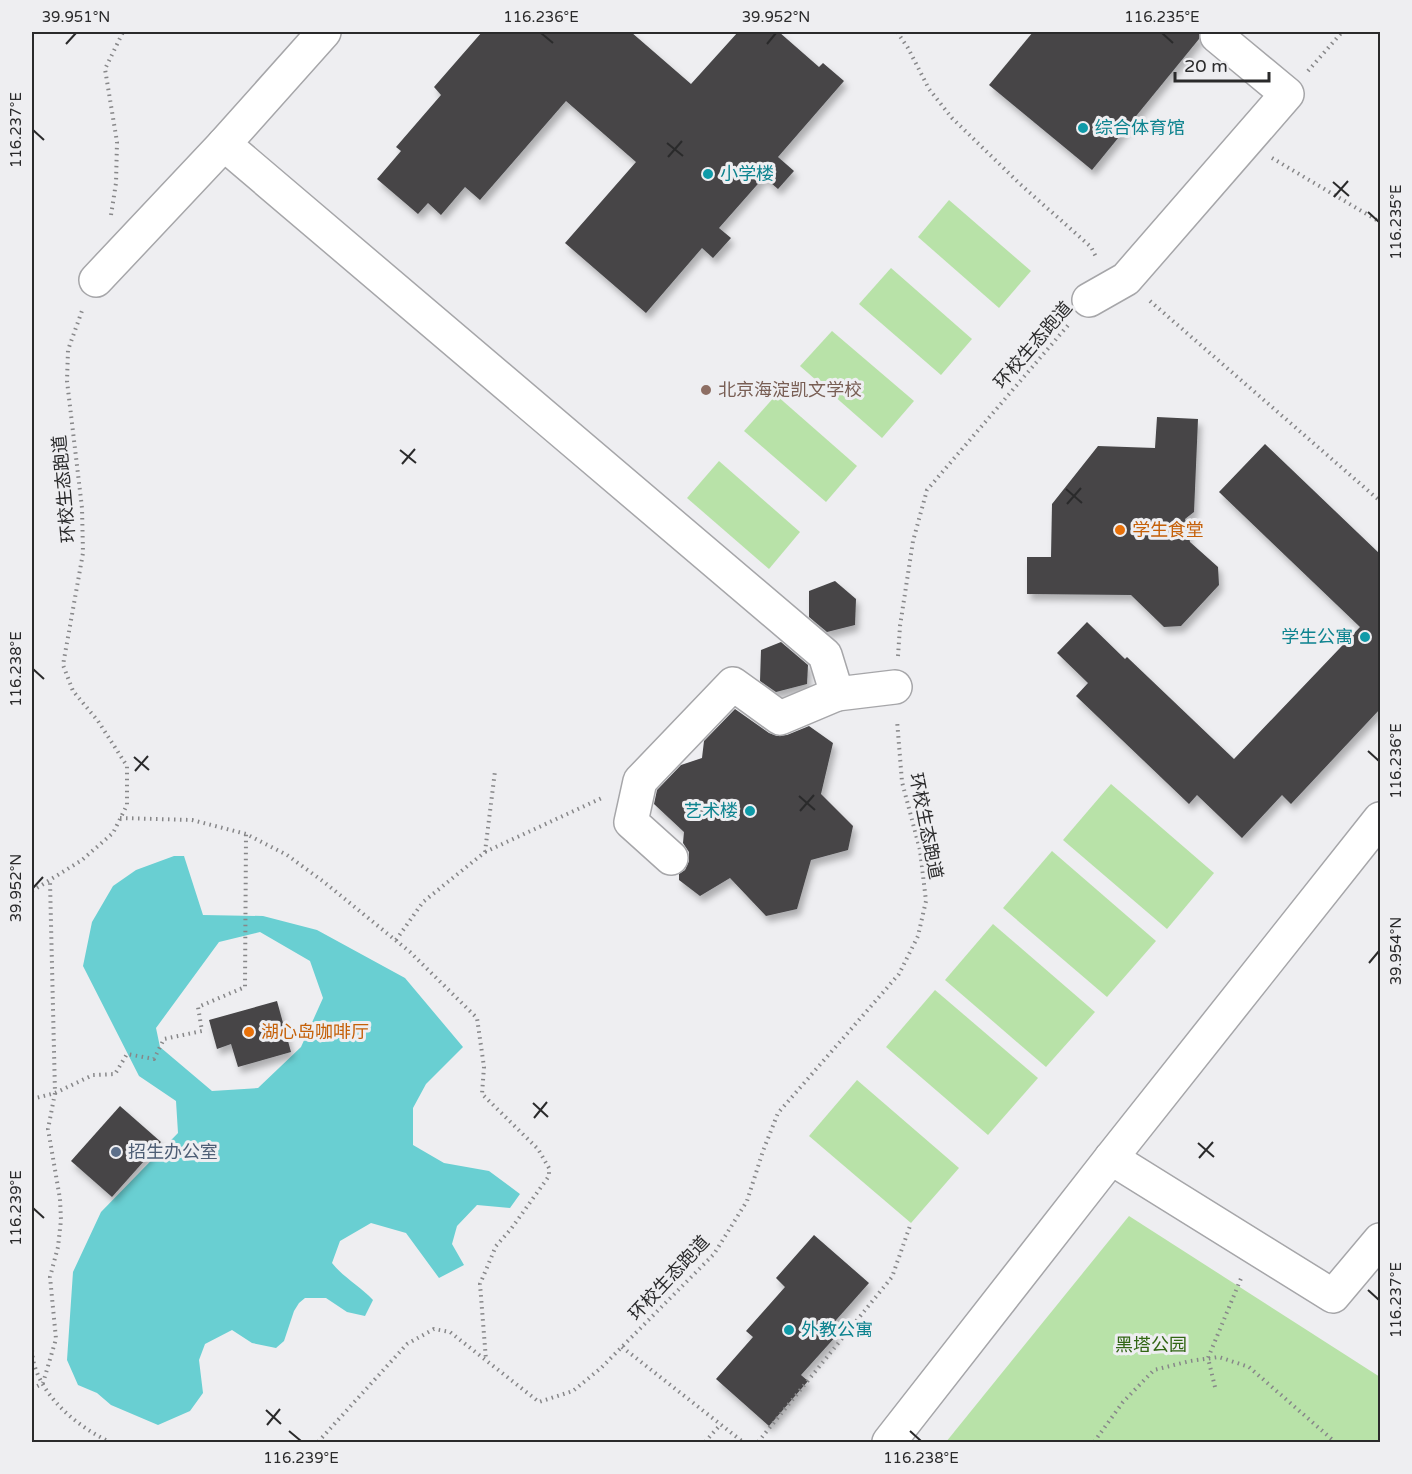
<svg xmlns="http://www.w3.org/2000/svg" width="1412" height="1474" viewBox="0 0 1412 1474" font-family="'Varela Round','Noto Sans SC',sans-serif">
	<defs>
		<filter id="shadow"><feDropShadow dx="3.5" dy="6" stdDeviation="3" flood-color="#0004"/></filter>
	</defs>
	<rect width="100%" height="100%" fill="#eeeef1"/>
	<g fill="#b8e2a8">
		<path d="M 949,200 L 1031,271 L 999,308 L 918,237 Z"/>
		<path d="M 891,268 L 972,339 L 941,375 L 859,304 Z"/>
		<path d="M 832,331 L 914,401 L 882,438 L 800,366 Z"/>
		<path d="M 776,395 L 857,466 L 826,502 L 744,431 Z"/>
		<path d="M 719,461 L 800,532 L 769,569 L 687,498 Z"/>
		<path d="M 1111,784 L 1214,873 L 1167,929 L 1063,840 Z"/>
		<path d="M 1052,851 L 1156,941 L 1107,997 L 1003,908 Z"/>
		<path d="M 993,924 L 1095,1012 L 1046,1067 L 945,980 Z"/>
		<path d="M 935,990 L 1038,1078 L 988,1135 L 886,1047 Z"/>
		<path d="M 857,1080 L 959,1168 L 911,1223 L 809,1136 Z"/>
		<path d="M 1129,1216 L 1380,1377 L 1380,1442 L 946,1442 Z"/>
	</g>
	<path fill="#69cfd2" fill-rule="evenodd" d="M 174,856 L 184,856 L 203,915 L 263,916 L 317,930 L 405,978 L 463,1047 L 426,1084 L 413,1108 L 413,1145 L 444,1163 L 489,1171 L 520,1194 L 510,1208 L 477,1205 L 457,1226 L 452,1244 L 464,1265 L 439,1278 L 406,1233 L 371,1223 L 340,1241 L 332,1263 C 344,1278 360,1286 373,1300 L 365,1316 L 347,1312 L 326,1298 L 305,1298 L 299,1303 L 294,1311 L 284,1341 L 276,1348 L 252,1343 L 232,1330 L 205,1344 L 199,1360 L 203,1393 L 190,1411 L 158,1425 L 111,1405 L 97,1393 L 78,1385 L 67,1360 L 73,1272 L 101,1212 L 178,1133 L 176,1101 L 139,1076 L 83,966 L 92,922 L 113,886 L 136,870 ZM 260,932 L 310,961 L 323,998 L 301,1047 L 258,1088 L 212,1091 L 160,1047 L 156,1028 L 219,942 Z"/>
	<g fill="#464547" filter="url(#shadow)">
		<path d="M 482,32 L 631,32 L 691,84 L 738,32 L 779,32 L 819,67 L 823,63 L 844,81 L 778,157 L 794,171 L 778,189 L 764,177 L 719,228 L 731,238 L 713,258 L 702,248 L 646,313 L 565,243 L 636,162 L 566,101 L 480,200 L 465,187 L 441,215 L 428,203 L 418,214 L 377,179 L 401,151 L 396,147 L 441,95 L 434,87 Z"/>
		<path d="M 1033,32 L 1199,32 L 1199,39 L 1092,170 L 989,85 Z"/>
		<path d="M 1157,417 L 1198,419 L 1194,512 L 1185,519 L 1190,542 L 1218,567 L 1219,585 L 1181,626 L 1164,627 L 1131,595 L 1027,594 L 1027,557 L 1051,557 L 1052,504 L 1098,446 L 1155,448 Z"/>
		<path d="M 1265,444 L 1380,554 L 1380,709 L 1291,804 L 1282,795 L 1242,838 L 1197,795 L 1189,804 L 1076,696 L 1088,683 L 1057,653 L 1087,622 L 1125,659 L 1127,657 L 1234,759 L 1360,627 L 1219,492 Z"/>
		<path d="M 835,581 L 856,599 L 855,625 L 827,632 L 809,617 L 809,591 Z"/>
		<path d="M 781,642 L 808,665 L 807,684 L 776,692 L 760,681 L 761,650 Z"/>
		<path d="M 735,709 L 769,733 L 777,736 L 787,735 L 809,726 L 833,743 L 821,794 L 853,826 L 848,850 L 811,860 L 797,909 L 766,916 L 730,878 L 700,896 L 679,880 L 679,874 L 685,870 L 689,861 L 689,852 L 683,843 L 684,832 L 654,804 L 657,790 L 681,765 L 702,758 L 704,741 Z"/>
		<path d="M 277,1001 L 291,1052 L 238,1067 L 231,1044 L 217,1049 L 209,1020 Z"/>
		<path d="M 120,1106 L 161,1142 L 112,1197 L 71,1161 Z"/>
		<path d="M 814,1235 L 869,1283 L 829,1328 L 837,1335 L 801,1375 L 808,1381 L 769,1426 L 716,1379 L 753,1337 L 746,1331 L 785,1287 L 776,1278 Z"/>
	</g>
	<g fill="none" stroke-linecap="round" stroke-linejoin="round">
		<defs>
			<g id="minor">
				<path d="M 224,144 L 825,655 L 837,694 L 895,687"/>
				<path d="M 96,280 L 224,144 L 324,32"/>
				<path d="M 1089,300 L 1126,279 L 1287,94 L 1217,36 L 1221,32"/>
				<path d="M 671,858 L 631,822 L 640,781 L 733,684 L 780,718 L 837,694"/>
				<path d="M 1111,1158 L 1333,1296 L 1380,1240"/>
			</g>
			<path id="tertiary" d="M 889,1442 L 1111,1158 L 1380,819"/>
		</defs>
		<use href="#minor" stroke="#a6a6a9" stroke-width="36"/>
		<use href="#tertiary" stroke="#a6a6a9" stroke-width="36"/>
		<g stroke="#878789" stroke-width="4" stroke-dasharray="1.5 4.5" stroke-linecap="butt">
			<path d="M 897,32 L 908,48 L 929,89 L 952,118 L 1020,184 L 1091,247 L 1097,259"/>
			<path d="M 1308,71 L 1342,32"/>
			<path d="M 1272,158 L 1380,222"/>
			<path d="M 111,215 L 116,183 L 117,142 L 105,69 L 123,32"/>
			<path d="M 1150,301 L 1380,501"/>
			<path d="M 898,656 L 900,626 L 913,541 L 927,490 L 1070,323"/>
			<path d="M 120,818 L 192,820 L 246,834 L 287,855 L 324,882 L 410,952 L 477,1018 L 484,1067 L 482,1094 L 538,1149 L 549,1168 L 549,1176 L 511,1229 L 496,1246 L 480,1284 L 486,1360"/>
			<path d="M 485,852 L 604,797"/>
			<path d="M 32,891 L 82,860 L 113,833 L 127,805 L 127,766 L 98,721 L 73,691 L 63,665 L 83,553 L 82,508 L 67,381 L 68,350 L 83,308"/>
			<path d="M 396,940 L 423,902 L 485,852 L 495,771"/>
			<path d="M 32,1099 L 55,1093 L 93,1075 L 115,1074 L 127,1054 L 154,1059 L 164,1039 L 202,1031 L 198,1007 L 245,987 L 246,834"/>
			<path d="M 32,1326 C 32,1338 31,1352 34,1364 C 44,1399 78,1427 110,1442"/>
			<path d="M 622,1347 L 743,1442"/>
			<path d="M 1215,1387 L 1208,1358 L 1242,1276"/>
			<path d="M 32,1389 L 43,1383 L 56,1339 L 50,1277 L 58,1247 L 61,1220 L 60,1199 L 48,1129 L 55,1093 L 50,881"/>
			<path d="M 318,1442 L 407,1344 L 434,1329 L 450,1332 L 539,1402 L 573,1391 L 601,1368 L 714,1254 L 747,1201 L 763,1151 L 778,1113 L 899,974 L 918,936 L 926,901 L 920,850 L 902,782 L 897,720"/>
			<path d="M 705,1442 L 721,1424"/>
			<path d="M 758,1442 L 892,1277 L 911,1223"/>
			<path d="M 1094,1442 L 1123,1402 L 1154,1370 L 1190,1361 L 1219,1357 L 1249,1367 L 1335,1442"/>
		</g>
		<use href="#minor" stroke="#fff" stroke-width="33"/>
		<use href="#tertiary" stroke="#fff" stroke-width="33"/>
	</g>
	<path fill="none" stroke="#2a2a2b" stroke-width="2" d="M 541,33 L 553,43M 1162,33 L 1173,43M 66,44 L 76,33M 767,44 L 776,33M 33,130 L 44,140M 667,143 L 683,156M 668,157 L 682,141M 1333,182 L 1349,196M 1334,197 L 1348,181M 1368,212 L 1379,222M 400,450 L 416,463M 402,464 L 415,449M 1066,489 L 1082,503M 1067,504 L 1081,488M 33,669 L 44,679M 1368,751 L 1379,761M 134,757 L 149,770M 135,771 L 148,756M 799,796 L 815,810M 800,811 L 814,795M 33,888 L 43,877M 1369,963 L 1379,951M 533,1103 L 548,1117M 534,1118 L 547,1102M 1198,1143 L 1214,1157M 1199,1158 L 1213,1142M 33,1208 L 44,1218M 1368,1290 L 1379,1300M 266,1410 L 281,1424M 267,1425 L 280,1409M 289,1431 L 301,1441M 910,1431 L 921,1441"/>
	<g fill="#0f9aa8" stroke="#eeeef1" stroke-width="2">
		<circle cx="1083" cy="128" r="6"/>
		<circle cx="708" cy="174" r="6"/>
		<circle cx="1365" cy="637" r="6"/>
		<circle cx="750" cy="811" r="6"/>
		<circle cx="789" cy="1330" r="6"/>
	</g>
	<circle fill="#8d6e63" stroke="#eeeef1" stroke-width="2" cx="706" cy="390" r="6"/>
	<g fill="#e8710a" stroke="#eeeef1" stroke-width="2">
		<circle cx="1120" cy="530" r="6"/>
		<circle cx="249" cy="1032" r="6"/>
	</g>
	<circle fill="#5c6f8a" stroke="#eeeef1" stroke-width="2" cx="116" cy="1152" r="6"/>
	<g text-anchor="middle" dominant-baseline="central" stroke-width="6" stroke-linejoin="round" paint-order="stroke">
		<g font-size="18" fill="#0d838f" stroke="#eeeef1" text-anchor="start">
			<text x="1095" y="128">综合体育馆</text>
			<text x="720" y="174">小学楼</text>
			<text x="1353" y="637" text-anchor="end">学生公寓</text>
			<text x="738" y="811" text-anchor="end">艺术楼</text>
			<text x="801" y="1330">外教公寓</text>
		</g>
		<g font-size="18" fill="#2a2a2b" stroke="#eeeef1">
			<text transform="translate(1033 345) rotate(-49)">环校生态跑道</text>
			<text transform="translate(64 489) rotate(-95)">环校生态跑道</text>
			<text transform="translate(926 826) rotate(79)">环校生态跑道</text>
			<text transform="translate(669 1278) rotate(-47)">环校生态跑道</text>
		</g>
		<g font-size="18" fill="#785e54" stroke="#eeeef1" text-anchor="start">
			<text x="718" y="390">北京海淀凯文学校</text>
		</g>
		<g font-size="18" fill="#c56008" stroke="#eeeef1" text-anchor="start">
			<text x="1132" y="530">学生食堂</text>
			<text x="261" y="1032">湖心岛咖啡厅</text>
		</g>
		<g font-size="18" fill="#4e5e75" stroke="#eeeef1" text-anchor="start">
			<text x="128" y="1152">招生办公室</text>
		</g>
		<g font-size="18" fill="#316614" stroke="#eeeef1">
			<text x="1151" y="1345">黑塔公园</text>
		</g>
	</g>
	<rect width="1412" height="1474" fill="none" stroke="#eeeef1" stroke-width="66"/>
	<path d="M1175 72v9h94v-9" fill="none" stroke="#2a2a2b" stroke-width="3"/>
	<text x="1184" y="72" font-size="18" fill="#2a2a2b" stroke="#eeeef1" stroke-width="4.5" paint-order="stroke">20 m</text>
	<rect x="33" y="33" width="1346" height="1408" fill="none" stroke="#2a2a2b" stroke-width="2"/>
	<g font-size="15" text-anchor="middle" fill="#2a2a2b">
		<text x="76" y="22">39.951°N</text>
		<text x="541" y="22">116.236°E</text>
		<text x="776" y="22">39.952°N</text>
		<text x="1162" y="22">116.235°E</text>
		<text transform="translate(16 130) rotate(-90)" y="5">116.237°E</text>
		<text transform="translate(1396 222) rotate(-90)" y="5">116.235°E</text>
		<text transform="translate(16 669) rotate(-90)" y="5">116.238°E</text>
		<text transform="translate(1396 761) rotate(-90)" y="5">116.236°E</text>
		<text transform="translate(16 888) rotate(-90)" y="5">39.952°N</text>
		<text transform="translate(1396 951) rotate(-90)" y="5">39.954°N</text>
		<text transform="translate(16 1208) rotate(-90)" y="5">116.239°E</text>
		<text transform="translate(1396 1300) rotate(-90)" y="5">116.237°E</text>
		<text x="301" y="1463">116.239°E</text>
		<text x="921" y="1463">116.238°E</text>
	</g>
</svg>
